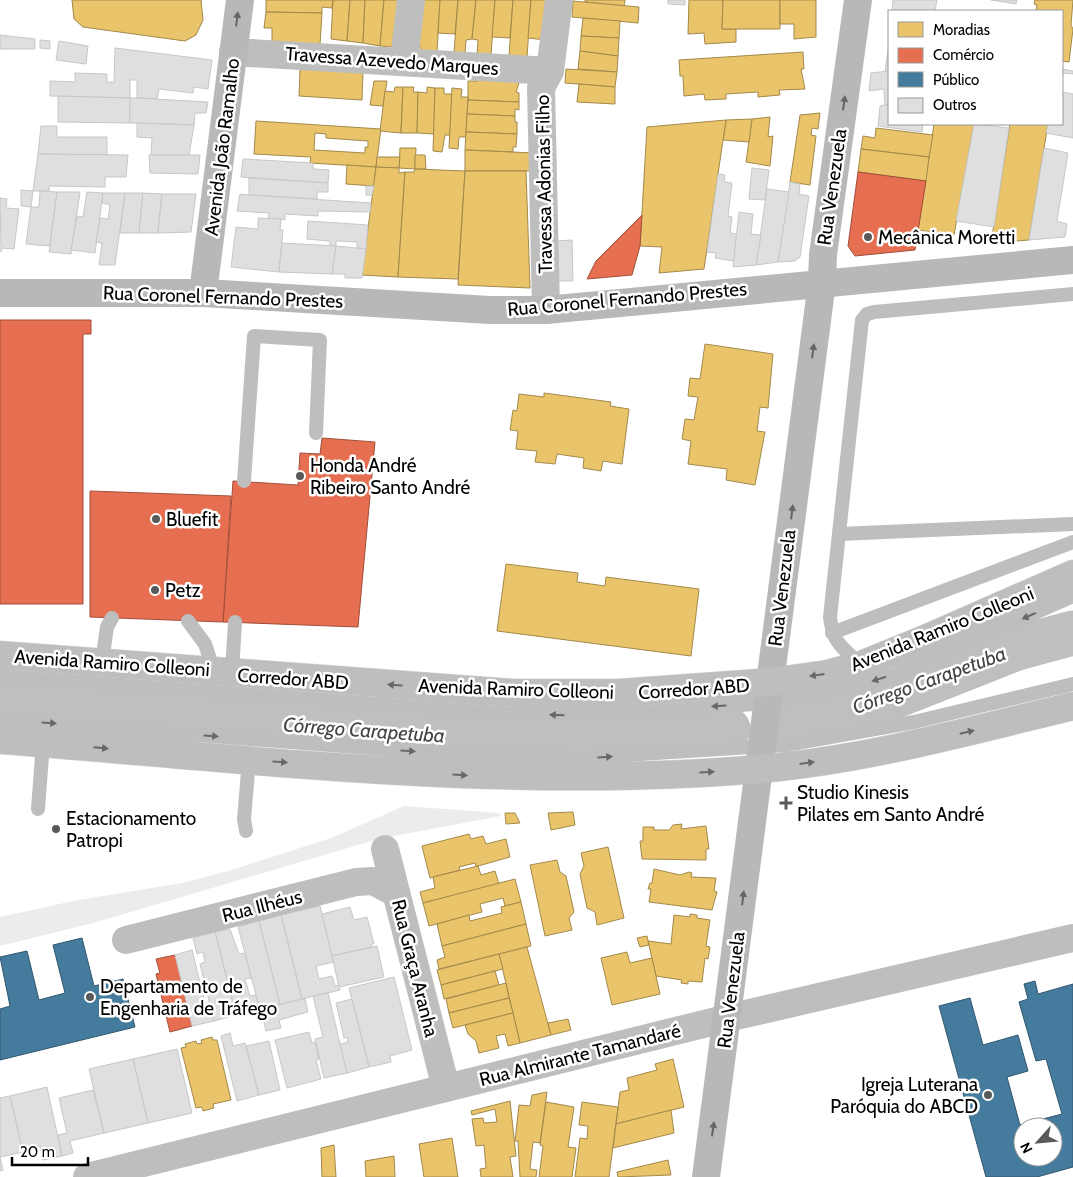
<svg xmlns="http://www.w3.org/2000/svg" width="1073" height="1177" viewBox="0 0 1073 1177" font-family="Cabin,sans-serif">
	<rect width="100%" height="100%" fill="#fff"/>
	<path fill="#ececec" d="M 404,806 L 500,813 L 501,816 L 378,839 L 97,922 L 0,946 L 0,917 L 78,900 L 182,883 L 228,871 L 331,838 Z"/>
	<g fill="#e9c46a" stroke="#a3894a" fill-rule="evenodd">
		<path d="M 72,0 L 201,0 L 203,20 L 196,35 L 185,41 L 83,27 L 74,19 Z"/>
		<path d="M 266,0 L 333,0 L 332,8 L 322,7 L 322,13 L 266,12 Z"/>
		<path d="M 333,0 L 350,0 L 347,41 L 331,39 Z"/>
		<path d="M 350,0 L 365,0 L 363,43 L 347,41 Z"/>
		<path d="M 365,0 L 384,0 L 380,46 L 363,43 Z"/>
		<path d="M 384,0 L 399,0 L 392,47 L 380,46 Z"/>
		<path d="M 423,0 L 440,0 L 437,52 L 422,51 L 418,43 Z"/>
		<path d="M 440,0 L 458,0 L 455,34 L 438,33 Z"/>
		<path d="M 458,0 L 476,0 L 472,39 L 466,40 L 465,53 L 454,53 Z"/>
		<path d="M 476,0 L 495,0 L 491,55 L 477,54 L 478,40 L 472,39 Z"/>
		<path d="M 495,0 L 513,0 L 510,38 L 492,37 Z"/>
		<path d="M 513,0 L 531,0 L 527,57 L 509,56 Z"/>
		<path d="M 531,0 L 550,0 L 546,40 L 528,38 Z"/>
		<path d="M 585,0 L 625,0 L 624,6 L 585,2 Z"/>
		<path d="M 689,0 L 723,0 L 722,29 L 736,29 L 736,42 L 705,44 L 704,33 L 688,34 Z"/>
		<path d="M 723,0 L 780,0 L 780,29 L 722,29 Z"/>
		<path d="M 780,0 L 816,0 L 816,37 L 794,39 L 794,24 L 780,24 Z"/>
		<path d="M 1035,0 L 1073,0 L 1071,25 L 1073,29 L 1069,62 L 1062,61 L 1062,11 L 1036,11 L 1037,5 L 1034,4 Z"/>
		<path d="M 573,1 L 639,7 L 638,23 L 572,17 Z"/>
		<path d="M 266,12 L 322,13 L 320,45 L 272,42 L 272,28 L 264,28 Z"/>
		<path d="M 583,18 L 620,21 L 619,38 L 581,36 Z"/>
		<path d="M 581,36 L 619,38 L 618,56 L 580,51 Z"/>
		<path d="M 580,51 L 618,56 L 617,72 L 578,69 Z"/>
		<path d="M 803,52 L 804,69 L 801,69 L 805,89 L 779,90 L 780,95 L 758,97 L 758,92 L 726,94 L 726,99 L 705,100 L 704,94 L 684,96 L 683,76 L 680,76 L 679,60 Z"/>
		<path d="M 300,69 L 363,72 L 362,100 L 299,96 Z"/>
		<path d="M 566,69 L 617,72 L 615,87 L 565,83 Z"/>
		<path d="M 478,77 L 520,80 L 516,92 L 519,93 L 519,102 L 468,100 L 468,81 L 478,81 Z"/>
		<path d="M 374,81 L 387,81 L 383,106 L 370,105 Z"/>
		<path d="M 579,84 L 615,87 L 615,104 L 577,102 Z"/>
		<path d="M 395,87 L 403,87 L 401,133 L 380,131 L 385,91 L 394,92 Z"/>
		<path d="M 403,87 L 414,87 L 413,92 L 418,92 L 417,133 L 401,133 Z"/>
		<path d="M 427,87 L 435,88 L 434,134 L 417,133 L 418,92 L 427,93 Z"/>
		<path d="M 435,88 L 444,88 L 444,94 L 452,94 L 450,135 L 445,135 L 442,152 L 433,151 Z"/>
		<path d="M 452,88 L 462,89 L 461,97 L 468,97 L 466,137 L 459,137 L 458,149 L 449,148 Z"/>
		<path d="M 468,100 L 519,102 L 519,110 L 515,109 L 515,116 L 467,114 Z"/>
		<path d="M 820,113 L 818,129 L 812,128 L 811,135 L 816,136 L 810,185 L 790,182 L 800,115 Z"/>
		<path d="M 467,114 L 515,116 L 515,122 L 517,122 L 517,134 L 466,132 Z"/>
		<path d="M 770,117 L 768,137 L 773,136 L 770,166 L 746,162 L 752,119 Z"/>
		<path d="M 752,119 L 749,142 L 723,140 L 726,120 Z"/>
		<path d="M 726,120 L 704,269 L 659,273 L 662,247 L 640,246 L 647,127 Z"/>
		<path d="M 256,121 L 381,129 L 376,167 L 310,163 L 311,157 L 254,154 ZM 315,133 L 326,134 L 326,138 L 368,141 L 368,147 L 365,147 L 365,153 L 314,150 Z"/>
		<path d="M 934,124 L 974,124 L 954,235 L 918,230 Z"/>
		<path d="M 1010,124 L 1048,124 L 1029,240 L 991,243 Z"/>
		<path d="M 876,128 L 933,135 L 929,157 L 861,149 L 863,136 L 875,138 Z"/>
		<path d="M 466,132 L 517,134 L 516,147 L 513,147 L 513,152 L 465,150 Z"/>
		<path d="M 400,148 L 416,148 L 415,169 L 399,168 Z"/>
		<path d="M 861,149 L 929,157 L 926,181 L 858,172 Z"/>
		<path d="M 465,150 L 534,153 L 534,171 L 465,171 Z"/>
		<path d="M 415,155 L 425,155 L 426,169 L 415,169 Z"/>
		<path d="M 377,157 L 400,157 L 399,168 L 376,167 Z"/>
		<path d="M 347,165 L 376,167 L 374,186 L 346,184 Z"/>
		<path d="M 376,167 L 399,168 L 399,173 L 405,172 L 398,277 L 362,275 Z"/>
		<path d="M 415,169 L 465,171 L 458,279 L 398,277 L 405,172 L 414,172 Z"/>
		<path d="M 465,171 L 526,171 L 530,288 L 458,285 Z"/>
		<path d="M 705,344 L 773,354 L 768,408 L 760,407 L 757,431 L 765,432 L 755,485 L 726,480 L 727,469 L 688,464 L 691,441 L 682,439 L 685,419 L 694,420 L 698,397 L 688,396 L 690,378 L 700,379 Z"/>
		<path d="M 544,393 L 611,402 L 610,406 L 629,409 L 622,464 L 603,461 L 601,471 L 583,468 L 584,458 L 557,454 L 555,464 L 535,462 L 537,451 L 516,449 L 518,431 L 510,430 L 513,410 L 517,411 L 519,394 L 544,397 Z"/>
		<path d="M 506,564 L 578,573 L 577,582 L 605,586 L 606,577 L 699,589 L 691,656 L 497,631 Z"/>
		<path d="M 573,812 L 575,825 L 551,830 L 548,813 Z"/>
		<path d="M 505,813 L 515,813 L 520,823 L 506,824 Z"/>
		<path d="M 682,824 L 681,829 L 706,826 L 709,849 L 706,849 L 706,860 L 642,859 L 640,841 L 643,841 L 643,827 L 654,827 L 654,830 L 669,830 L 673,825 Z"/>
		<path d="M 469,834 L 471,839 L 483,836 L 486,844 L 506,839 L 510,857 L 478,866 L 476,866 L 475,863 L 459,867 L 460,870 L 430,878 L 422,846 Z"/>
		<path d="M 608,847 L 624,918 L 597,925 L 595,912 L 587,908 L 580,874 L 584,866 L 581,853 Z"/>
		<path d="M 557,860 L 560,872 L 566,876 L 574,912 L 569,918 L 572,930 L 545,936 L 530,865 Z"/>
		<path d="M 478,866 L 481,875 L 495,871 L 499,884 L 423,903 L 420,892 L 435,888 L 433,877 Z"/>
		<path d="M 654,869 L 680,875 L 689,872 L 692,873 L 691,877 L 716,878 L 714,891 L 717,892 L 712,910 L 649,902 L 651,889 L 648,889 L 650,883 L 652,883 Z"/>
		<path d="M 515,879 L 521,902 L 505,906 L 503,898 L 480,904 L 482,912 L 429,926 L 423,903 Z"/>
		<path d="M 521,902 L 526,924 L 442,946 L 437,924 L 469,915 L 470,921 L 502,913 L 501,907 Z"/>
		<path d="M 690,914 L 697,915 L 697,918 L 710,920 L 706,946 L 710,947 L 708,959 L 705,958 L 702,982 L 688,981 L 688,984 L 681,983 L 682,980 L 656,976 L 648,941 L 671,944 L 674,915 L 690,917 Z"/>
		<path d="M 526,924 L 531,946 L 439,969 L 437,960 L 445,957 L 442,946 Z"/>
		<path d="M 647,936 L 649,945 L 640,947 L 637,938 Z"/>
		<path d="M 527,947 L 551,1035 L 520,1043 L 499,954 Z"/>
		<path d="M 627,952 L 630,963 L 652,958 L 660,994 L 612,1005 L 601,958 Z"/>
		<path d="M 499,954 L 503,969 L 441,985 L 437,970 Z"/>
		<path d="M 495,971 L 499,985 L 444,999 L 441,985 Z"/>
		<path d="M 506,983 L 509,998 L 449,1013 L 446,999 Z"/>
		<path d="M 509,998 L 513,1013 L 453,1028 L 449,1013 Z"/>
		<path d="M 513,1013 L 520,1043 L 508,1046 L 505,1034 L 496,1036 L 499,1048 L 479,1053 L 476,1041 L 468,1034 L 465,1025 Z"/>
		<path d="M 568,1019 L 571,1030 L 551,1035 L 548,1023 Z"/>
		<path d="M 212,1037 L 213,1040 L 217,1040 L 231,1100 L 213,1104 L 214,1108 L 203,1111 L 202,1107 L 196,1108 L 181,1048 L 186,1047 L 185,1044 L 196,1041 L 197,1044 L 202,1043 L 201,1040 Z"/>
		<path d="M 673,1059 L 684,1107 L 616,1124 L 620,1092 L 629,1090 L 627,1078 L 657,1070 L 655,1064 Z"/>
		<path d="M 547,1092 L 540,1143 L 533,1142 L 530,1169 L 537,1170 L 536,1177 L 520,1177 L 518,1141 L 515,1141 L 519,1105 L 530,1106 L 532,1095 Z"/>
		<path d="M 510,1101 L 516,1156 L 510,1157 L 513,1177 L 481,1177 L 480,1169 L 486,1168 L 484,1145 L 476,1146 L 472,1119 L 483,1118 L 484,1123 L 497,1122 L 495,1109 L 472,1115 L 471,1111 Z"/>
		<path d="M 546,1102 L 574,1107 L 568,1147 L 576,1148 L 572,1177 L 539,1177 L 543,1146 L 540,1145 Z"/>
		<path d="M 582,1102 L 618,1107 L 609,1177 L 575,1177 L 580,1138 L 587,1139 L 588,1126 L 579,1125 Z"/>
		<path d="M 671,1110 L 674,1133 L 613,1148 L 616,1124 Z"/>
		<path d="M 452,1138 L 458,1177 L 424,1177 L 419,1144 Z"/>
		<path d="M 334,1145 L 336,1177 L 322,1177 L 321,1148 Z"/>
		<path d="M 394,1156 L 395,1177 L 366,1177 L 365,1161 Z"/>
		<path d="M 668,1160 L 671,1175 L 618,1177 L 617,1172 Z"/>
	</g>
	<g fill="#e76f51" stroke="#a24e39">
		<path d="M 858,172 L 926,181 L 915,250 L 855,256 L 848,246 Z"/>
		<path d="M 642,215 L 640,246 L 632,275 L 587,279 L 596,261 Z"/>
		<path d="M 0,320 L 91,320 L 91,334 L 83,334 L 83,604 L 0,604 Z"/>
		<path d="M 322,438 L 375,442 L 358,627 L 223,622 L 233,481 L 298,485 L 300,453 L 320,454 Z"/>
		<path d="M 90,491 L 231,496 L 223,622 L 90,617 Z"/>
		<path d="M 175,955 L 192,1026 L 170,1032 L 156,974 L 160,973 L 156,959 Z"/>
	</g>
	<g fill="#457b9d" stroke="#30566e" fill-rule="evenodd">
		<path d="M 82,938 L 94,986 L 123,979 L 135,1027 L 0,1060 L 0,1009 L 10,1006 L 0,957 L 27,951 L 39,1000 L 65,993 L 53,945 Z"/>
		<path d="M 1035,981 L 1038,994 L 1073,984 L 1073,1167 L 1037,1177 L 986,1177 L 939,1006 L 970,998 L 983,1045 L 1018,1035 L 1028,1071 L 1007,1077 L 1020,1125 L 1062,1114 L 1046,1059 L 1036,1061 L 1019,1002 L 1028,999 L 1024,984 ZM 1023,1127 L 1053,1127 L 1053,1157 L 1023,1157 Z"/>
	</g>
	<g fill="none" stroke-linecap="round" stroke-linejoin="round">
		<g stroke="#bfbfbf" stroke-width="45">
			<path d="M 0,705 L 500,739 L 608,738 L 728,729"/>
			<path d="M 785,723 L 870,706 L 1017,648 L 1073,633"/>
		</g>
	</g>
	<g fill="#dfdfdf" stroke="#c7c7c7">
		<path d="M 668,0 L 685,0 L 685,5 L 668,4 Z"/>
		<path d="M 893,0 L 937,0 L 935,11 L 892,11 Z"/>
		<path d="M 991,0 L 1017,0 L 1016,4 Z"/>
		<path d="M 0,35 L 35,39 L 35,49 L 0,49 Z"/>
		<path d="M 40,40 L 50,41 L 50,49 L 40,48 Z"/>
		<path d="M 59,41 L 88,46 L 86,64 L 56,60 Z"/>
		<path d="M 889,43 L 889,71 L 885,72 Z"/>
		<path d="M 115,48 L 212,60 L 208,89 L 194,87 L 193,93 L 159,89 L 157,99 L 137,98 L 137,80 L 130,80 L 130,98 L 50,96 L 50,81 L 75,82 L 75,73 L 107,74 L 107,82 L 114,82 Z"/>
		<path d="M 1062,69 L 1073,71 L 1073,74 L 1062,73 Z"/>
		<path d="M 889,71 L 889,105 L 885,105 L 884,89 L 869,91 L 871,73 Z"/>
		<path d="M 1062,92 L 1073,94 L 1073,138 L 1046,133 L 1048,124 L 1062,124 Z"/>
		<path d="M 58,96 L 130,98 L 130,123 L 58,122 Z"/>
		<path d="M 130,98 L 137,98 L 208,102 L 206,113 L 195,113 L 194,125 L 130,123 Z"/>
		<path d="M 885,105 L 889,105 L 889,124 L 923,124 L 922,132 L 878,126 L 880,106 Z"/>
		<path d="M 137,123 L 194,125 L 189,155 L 151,155 L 152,138 L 137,137 Z"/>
		<path d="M 974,124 L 1009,128 L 994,227 L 956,221 Z"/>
		<path d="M 41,126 L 57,126 L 57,137 L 107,137 L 107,155 L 38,154 Z"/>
		<path d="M 1044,148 L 1068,153 L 1057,221 L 1067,224 L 1065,237 L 1029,240 Z"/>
		<path d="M 38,154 L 128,155 L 126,177 L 105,177 L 105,187 L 49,186 L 49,191 L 33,191 Z"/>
		<path d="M 149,155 L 200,155 L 198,174 L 150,173 Z"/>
		<path d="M 243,159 L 313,163 L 313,169 L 329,170 L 328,183 L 241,177 Z"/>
		<path d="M 752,168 L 769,170 L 765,200 L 749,199 Z"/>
		<path d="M 718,174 L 725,175 L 724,182 L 732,183 L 728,216 L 732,217 L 730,233 L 737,234 L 734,261 L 715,258 L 716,253 L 707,252 Z"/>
		<path d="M 249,178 L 328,183 L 328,192 L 317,192 L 317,199 L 249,195 Z"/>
		<path d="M 790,182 L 800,184 L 799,194 L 809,196 L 800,257 L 795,261 L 778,262 Z"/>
		<path d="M 366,186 L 374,186 L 372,195 L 366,195 Z"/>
		<path d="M 767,189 L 789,192 L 778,262 L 756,265 Z"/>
		<path d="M 21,190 L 33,191 L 31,207 L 21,206 Z"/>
		<path d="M 40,191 L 57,192 L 50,246 L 26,244 L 31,207 L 39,207 Z"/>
		<path d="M 57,192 L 80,192 L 71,254 L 49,252 Z"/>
		<path d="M 87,192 L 103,193 L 95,253 L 71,250 L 77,216 L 83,217 Z"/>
		<path d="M 103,193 L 125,193 L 115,265 L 99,265 L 102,243 L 96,242 L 100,218 L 108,219 L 110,205 L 102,203 Z"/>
		<path d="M 125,193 L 143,193 L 139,233 L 120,233 Z"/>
		<path d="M 143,193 L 162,194 L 158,233 L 139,233 Z"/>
		<path d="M 162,194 L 196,194 L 191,232 L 158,233 Z"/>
		<path d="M 240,194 L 249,195 L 371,203 L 370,212 L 318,211 L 318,216 L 285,214 L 285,220 L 281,219 L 268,219 L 269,213 L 237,211 Z"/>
		<path d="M 0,198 L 7,199 L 6,208 L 19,209 L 14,249 L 2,248 L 1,252 Z"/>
		<path d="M 739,212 L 753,214 L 751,234 L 761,235 L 756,265 L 733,267 Z"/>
		<path d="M 258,218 L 281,219 L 280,230 L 283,230 L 279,272 L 231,267 L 236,227 L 258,229 Z"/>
		<path d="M 308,221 L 368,225 L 366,249 L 357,248 L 357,242 L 336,241 L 336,246 L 330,246 L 330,241 L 307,239 Z"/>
		<path d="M 572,240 L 573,281 L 557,281 L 555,241 Z"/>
		<path d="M 282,243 L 336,246 L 332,274 L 279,272 Z"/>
		<path d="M 336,246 L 366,249 L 362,278 L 345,278 L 345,274 L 332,274 Z"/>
		<path d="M 320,906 L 334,962 L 316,966 L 319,979 L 332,976 L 335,986 L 339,985 L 340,990 L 302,999 L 281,915 Z"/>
		<path d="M 350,907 L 354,920 L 367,917 L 374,944 L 371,944 L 372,947 L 332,956 L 322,914 Z"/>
		<path d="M 281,915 L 302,999 L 280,1005 L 259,921 Z"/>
		<path d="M 259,921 L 280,1005 L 260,1010 L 238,927 Z"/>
		<path d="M 230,929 L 239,954 L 245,953 L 251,978 L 245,979 L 250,996 L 256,995 L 260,1010 L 236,1015 L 215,932 Z"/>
		<path d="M 215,932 L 236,1015 L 214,1021 L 200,964 L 205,962 L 203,952 L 197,954 L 193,938 Z"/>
		<path d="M 377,946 L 384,977 L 339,987 L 332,956 Z"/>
		<path d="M 192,950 L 205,1003 L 209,1002 L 214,1021 L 192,1026 L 175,955 Z"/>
		<path d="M 394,977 L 412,1050 L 390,1056 L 391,1062 L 369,1067 L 349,988 Z"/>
		<path d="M 328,993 L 347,1073 L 324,1078 L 315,1039 L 323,1037 L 313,996 Z"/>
		<path d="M 302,999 L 305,999 L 308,1012 L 279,1020 L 281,1028 L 266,1031 L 261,1009 Z"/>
		<path d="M 352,999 L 369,1067 L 347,1073 L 340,1044 L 348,1042 L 347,1037 L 344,1038 L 336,1003 Z"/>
		<path d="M 309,1032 L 312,1043 L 315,1042 L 319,1059 L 316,1060 L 321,1079 L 287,1088 L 275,1040 Z"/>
		<path d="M 230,1033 L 233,1046 L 245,1043 L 259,1095 L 237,1101 L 221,1036 Z"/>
		<path d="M 269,1041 L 280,1090 L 259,1095 L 246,1046 Z"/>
		<path d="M 177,1049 L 192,1113 L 148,1123 L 133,1059 Z"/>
		<path d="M 133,1059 L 148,1123 L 104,1133 L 89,1069 Z"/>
		<path d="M 47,1087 L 62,1156 L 43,1160 L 40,1146 L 22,1150 L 10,1096 Z"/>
		<path d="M 93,1090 L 104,1133 L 70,1141 L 73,1153 L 62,1156 L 58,1135 L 67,1133 L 59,1098 Z"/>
		<path d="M 10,1096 L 23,1152 L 0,1157 L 3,1170 L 0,1171 L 0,1098 Z"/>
	</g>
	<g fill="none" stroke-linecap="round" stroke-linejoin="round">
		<defs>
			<g id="primary">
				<path d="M 0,655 L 514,693 L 618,693 L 770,682 L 827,674 L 861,665 L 925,639 L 1073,574"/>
				<path d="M 0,740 C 253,759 505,791 759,769 C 865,760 969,731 1073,706"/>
			</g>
		</defs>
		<use href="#primary" stroke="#dbdbdb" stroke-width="29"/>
		<g stroke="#bebebe" stroke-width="14">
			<path d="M 244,481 L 254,336 L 320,340 L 316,433"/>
			<path d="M 839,534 L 1073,524"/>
			<path d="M 188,621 L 205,644 L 214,671"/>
			<path d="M 832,633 L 1073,542"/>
			<path d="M 102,662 L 107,627 L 112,618"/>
			<path d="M 861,665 C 843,648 833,644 830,617 L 862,320 L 867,314 L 874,312 L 1073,294"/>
			<path d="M 232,672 L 235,622"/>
			<path d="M 0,676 L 513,714 L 619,714 L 768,703 L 847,689 L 893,675 L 1073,596"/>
			<path d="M 0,720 L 462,755 L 592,757 L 786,745 L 914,722 L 1073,684"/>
			<path d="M 38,809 L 43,743"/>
			<path d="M 246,831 L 244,819 L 249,760"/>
		</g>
		<g stroke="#bebebe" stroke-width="28">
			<path d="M 233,52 L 550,71"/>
			<path d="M 404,61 L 411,0"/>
			<path d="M 546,310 L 541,88 L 550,71 L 559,0"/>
			<path d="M 385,849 L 446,1088"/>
			<path d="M 126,940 L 356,882 L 373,881 L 396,893"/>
			<path d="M 87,1177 L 728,1018 L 1073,938"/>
		</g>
		<g stroke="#b8b8b8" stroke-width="28">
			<path d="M 0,293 L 203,293 L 490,310 L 546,310 L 1073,260"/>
			<path d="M 203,293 L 240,0"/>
			<path d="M 706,1177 L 822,282 L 823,255 L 858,0"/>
		</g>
		<use href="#primary" stroke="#bebebe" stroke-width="28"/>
	</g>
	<defs><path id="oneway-solid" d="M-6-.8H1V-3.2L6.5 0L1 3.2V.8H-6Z" transform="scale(1.25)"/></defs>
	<g fill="#656565">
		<use href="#oneway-solid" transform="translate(237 19) rotate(-83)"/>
		<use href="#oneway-solid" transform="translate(844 103) rotate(-82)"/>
		<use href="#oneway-solid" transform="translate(813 351) rotate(-83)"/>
		<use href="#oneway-solid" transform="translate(792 512) rotate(-83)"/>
		<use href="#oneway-solid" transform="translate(743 898) rotate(-83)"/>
		<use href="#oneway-solid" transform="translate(713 1129) rotate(-82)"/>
	</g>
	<g fill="#686868">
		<use href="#oneway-solid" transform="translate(1029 616) rotate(156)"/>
		<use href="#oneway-solid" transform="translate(817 675) rotate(172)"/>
		<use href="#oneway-solid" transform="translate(879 679) rotate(163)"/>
		<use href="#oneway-solid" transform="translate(395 685) rotate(-176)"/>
		<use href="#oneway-solid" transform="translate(719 706) rotate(176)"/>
		<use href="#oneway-solid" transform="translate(557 715) rotate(-178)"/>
		<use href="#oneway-solid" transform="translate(49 723) rotate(4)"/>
		<use href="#oneway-solid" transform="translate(967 732) rotate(-13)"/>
		<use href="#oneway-solid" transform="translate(211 736) rotate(4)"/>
		<use href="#oneway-solid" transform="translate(101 748) rotate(5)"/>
		<use href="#oneway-solid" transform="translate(408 751) rotate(4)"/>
		<use href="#oneway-solid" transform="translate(605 757) rotate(-3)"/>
		<use href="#oneway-solid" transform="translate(280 762) rotate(4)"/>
		<use href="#oneway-solid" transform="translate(807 763) rotate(-8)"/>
		<use href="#oneway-solid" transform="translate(707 772) rotate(-4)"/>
		<use href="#oneway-solid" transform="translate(460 775) rotate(3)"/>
	</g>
	<g fill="#595959" stroke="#fff" stroke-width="2">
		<circle cx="868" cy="237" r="5"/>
		<circle cx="300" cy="476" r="5"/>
		<circle cx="156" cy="519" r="5"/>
		<circle cx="155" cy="590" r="5"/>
		<path d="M783.5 795.5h5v5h5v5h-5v5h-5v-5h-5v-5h5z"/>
		<circle cx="56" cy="829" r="5"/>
		<circle cx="90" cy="997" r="5"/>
		<circle cx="988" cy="1095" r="5"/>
	</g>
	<g text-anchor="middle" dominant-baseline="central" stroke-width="5" stroke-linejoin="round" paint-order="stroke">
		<g font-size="19" fill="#000" stroke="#fff">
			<text transform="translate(392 61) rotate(4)">Travessa Azevedo Marques</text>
			<text transform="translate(222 147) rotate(-83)">Avenida João Ramalho</text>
			<text transform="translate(544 184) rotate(-91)">Travessa Adonias Filho</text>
			<text transform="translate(832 187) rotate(-82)">Rua Venezuela</text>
			<text transform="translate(223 297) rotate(2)">Rua Coronel Fernando Prestes</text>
			<text transform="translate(627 299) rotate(-5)">Rua Coronel Fernando Prestes</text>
			<text transform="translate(782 588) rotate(-83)">Rua Venezuela</text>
			<text transform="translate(942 629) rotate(-22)">Avenida Ramiro Colleoni</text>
			<text transform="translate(112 663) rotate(4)">Avenida Ramiro Colleoni</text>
			<text transform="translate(293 679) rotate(4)">Corredor ABD</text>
			<text transform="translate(516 689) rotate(2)">Avenida Ramiro Colleoni</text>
			<text transform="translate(694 689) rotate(-4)">Corredor ABD</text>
			<text transform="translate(262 906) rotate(-14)">Rua Ilhéus</text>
			<text transform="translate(415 968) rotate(76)">Rua Graça Aranha</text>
			<text transform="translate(731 990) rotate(-83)">Rua Venezuela</text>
			<text transform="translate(580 1055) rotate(-14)">Rua Almirante Tamandaré</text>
		</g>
		<g font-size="19" fill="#000" stroke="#fff" text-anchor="start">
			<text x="878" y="237">Mecânica Moretti</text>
			<text x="310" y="465">Honda André<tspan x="310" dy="22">Ribeiro Santo André</tspan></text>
			<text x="166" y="519">Bluefit</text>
			<text x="165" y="590">Petz</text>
			<text x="797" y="792">Studio Kinesis<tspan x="797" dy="22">Pilates em Santo André</tspan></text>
			<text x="66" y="818">Estacionamento<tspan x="66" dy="22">Patropi</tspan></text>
			<text x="100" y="986">Departamento de<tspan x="100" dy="22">Engenharia de Tráfego</tspan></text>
			<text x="978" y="1084" text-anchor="end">Igreja Luterana<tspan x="978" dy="22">Paróquia do ABCD</tspan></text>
		</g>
		<g font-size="20" font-style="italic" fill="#444" stroke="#fff">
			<text transform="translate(929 680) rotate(-20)">Córrego Carapetuba</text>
			<text transform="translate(364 730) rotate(4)">Córrego Carapetuba</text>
		</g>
	</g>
	<rect x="888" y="10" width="175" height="115" fill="#ffffff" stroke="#999999"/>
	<rect x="898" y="22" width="25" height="15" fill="#e9c46a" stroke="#999999"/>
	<text x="933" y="35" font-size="15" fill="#000000">Moradias</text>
	<rect x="898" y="48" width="25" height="15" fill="#e76f51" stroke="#999999"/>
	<text x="933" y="60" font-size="15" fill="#000000">Comércio</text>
	<rect x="898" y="72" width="25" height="15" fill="#457b9d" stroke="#999999"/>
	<text x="933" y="85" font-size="15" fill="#000000">Público</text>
	<rect x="898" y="98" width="25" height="15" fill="#dfdfdf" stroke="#999999"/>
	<text x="933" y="110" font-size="15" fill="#000000">Outros</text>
	<g transform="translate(1038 1142) rotate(243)"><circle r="24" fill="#ffffff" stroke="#999999"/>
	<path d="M0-4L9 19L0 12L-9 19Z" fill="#595959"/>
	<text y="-8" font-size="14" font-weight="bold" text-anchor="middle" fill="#000000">N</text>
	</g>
	<path d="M12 1157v8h76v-8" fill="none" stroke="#000000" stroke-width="2.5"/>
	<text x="20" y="1157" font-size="15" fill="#000000" stroke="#ffffff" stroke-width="4" paint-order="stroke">20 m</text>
</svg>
